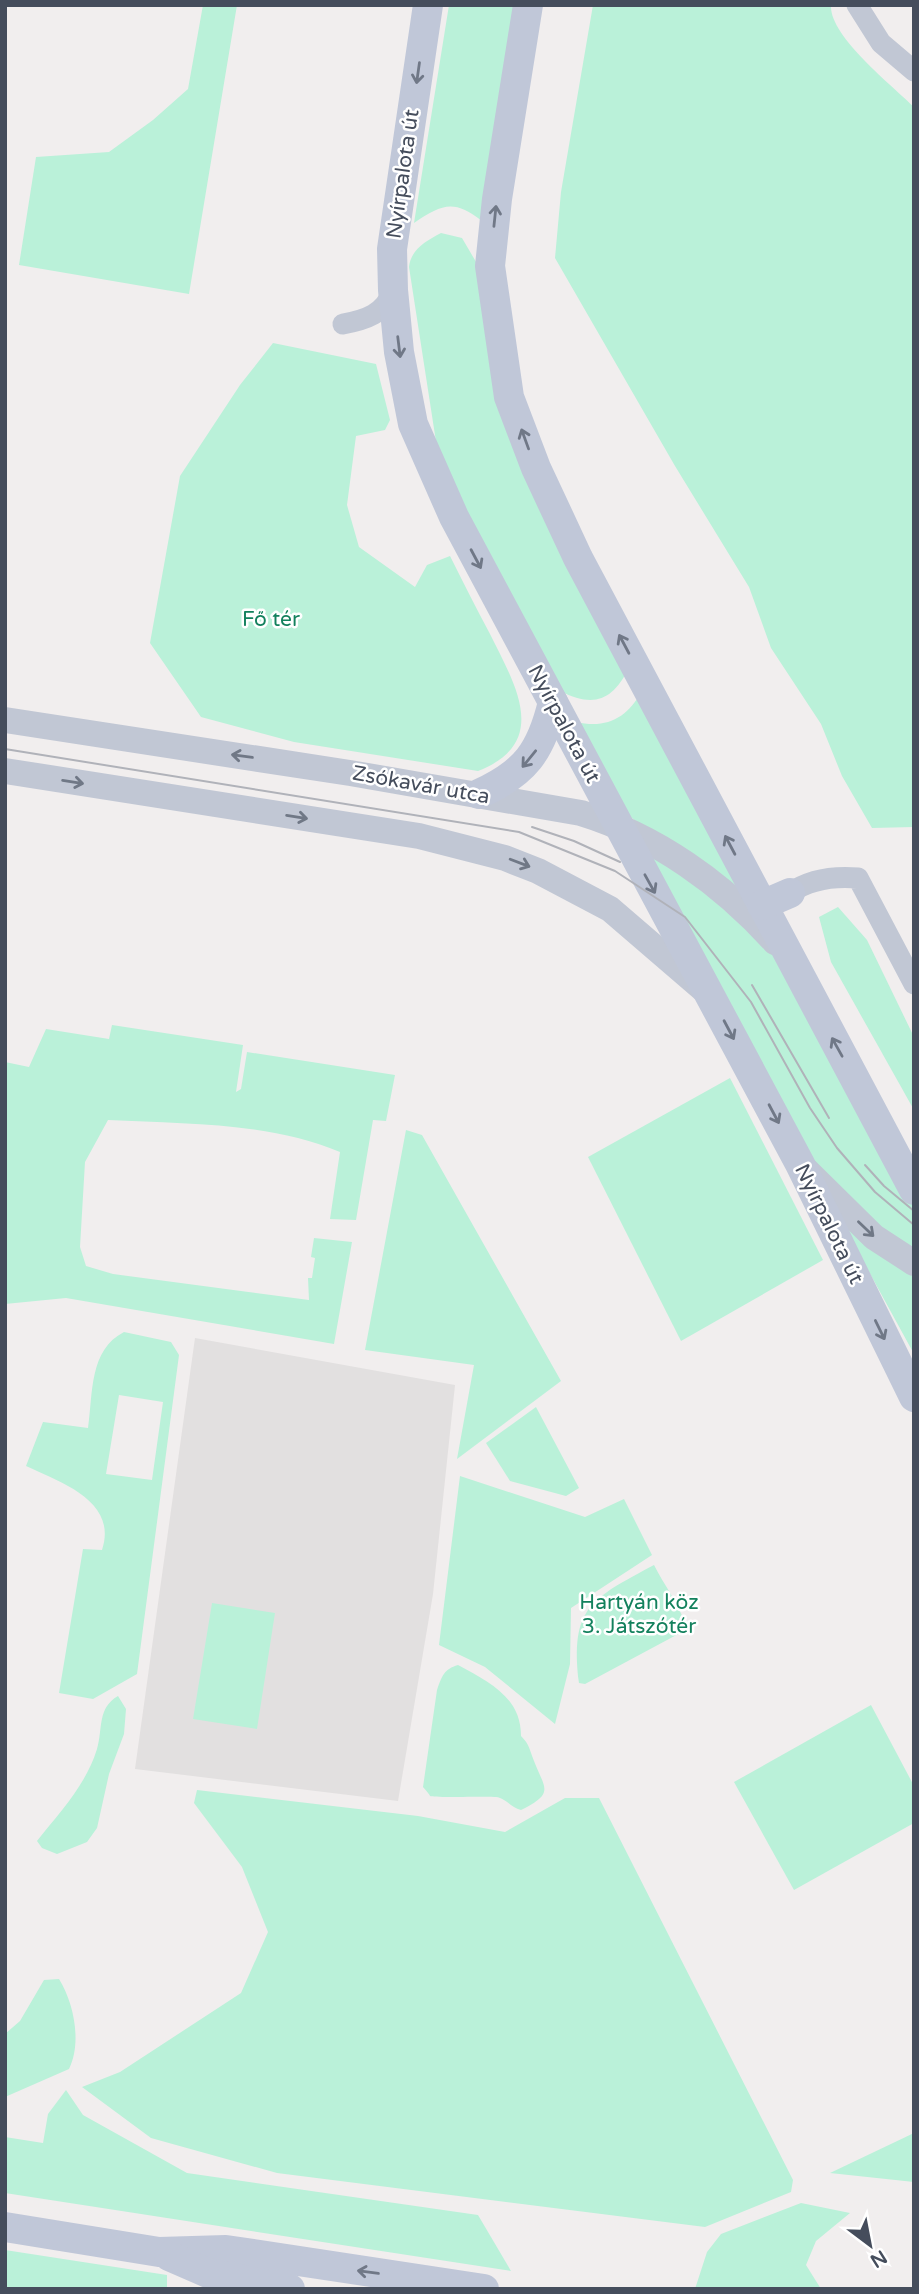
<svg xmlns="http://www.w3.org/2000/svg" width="919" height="2294" viewBox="0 0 919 2294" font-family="'Varela Round',sans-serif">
	<rect width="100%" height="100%" fill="#f1eeee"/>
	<path fill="#e2e0e0" d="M 195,1338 L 455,1385 L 433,1594 L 398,1801 L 135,1769 Z"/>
	<g fill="#baf1d9" fill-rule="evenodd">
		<path d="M 203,5 L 237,5 L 189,294 L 19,265 L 36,157 L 109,152 L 153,120 L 188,89 Z"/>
		<path d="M 449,5 L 516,5 L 482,221 C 454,199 442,204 414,223 Z"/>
		<path d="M 593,5 L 831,5 C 829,36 892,85 914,107 L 914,827 L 872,828 L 842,776 L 821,724 L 771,648 L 749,587 L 675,466 L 555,258 L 561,192 Z"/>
		<path d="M 441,233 L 462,238 L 479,267 L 490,358 L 629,668 C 612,701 594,708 560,691 L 439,461 L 409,267 C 411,249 426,241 441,233 Z"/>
		<path d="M 273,343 L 376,364 L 390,420 L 385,430 L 356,436 L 347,505 L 359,547 L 415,587 L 427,565 L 450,556 C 463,582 476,608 490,634 C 514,683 552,742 478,771 L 294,742 L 201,717 L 150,643 L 180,476 L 240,385 Z"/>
		<path d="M 642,691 L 761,914 L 621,810 L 576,722 C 607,729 627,718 642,691 Z"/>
		<path d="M 638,842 L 778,946 L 914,1204 L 914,1252 L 875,1227 L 812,1163 Z"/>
		<path d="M 838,907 L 867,940 L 914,1037 L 914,1110 L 831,962 L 819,917 Z"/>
		<path d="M 112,1025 L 243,1045 L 236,1092 L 241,1089 L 247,1052 L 395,1075 L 386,1121 L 373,1120 L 356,1220 L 330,1219 L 340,1152 C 269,1122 185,1124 108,1120 L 85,1162 L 80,1247 L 86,1266 L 113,1274 L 309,1300 L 308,1278 L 312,1278 L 315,1258 L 311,1257 L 314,1238 L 352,1242 L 334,1344 L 66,1298 L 5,1304 L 5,1062 L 29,1067 L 46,1029 L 109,1039 Z"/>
		<path d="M 730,1078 L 823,1260 L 681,1341 L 588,1157 Z"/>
		<path d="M 406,1130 L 422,1135 L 561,1381 L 457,1459 L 474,1365 L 365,1350 Z"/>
		<path d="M 833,1206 L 870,1246 L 914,1276 L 914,1354 Z"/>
		<path d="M 124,1332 L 171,1342 L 179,1355 L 137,1674 L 93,1699 L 59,1693 L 83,1549 L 102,1550 C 118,1501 62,1483 26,1466 L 43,1422 L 88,1428 C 93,1393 89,1350 124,1332 ZM 119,1395 L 163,1402 L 152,1480 L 106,1474 Z"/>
		<path d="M 536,1407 L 579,1488 L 566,1496 L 510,1481 L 486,1443 Z"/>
		<path d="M 460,1476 L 585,1517 L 624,1499 L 652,1555 L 571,1608 L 570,1664 L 555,1724 L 485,1667 L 439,1645 Z"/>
		<path d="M 654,1565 C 664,1585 677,1601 685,1623 L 682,1632 L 585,1684 L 579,1683 C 570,1607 591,1599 654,1565 Z"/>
		<path d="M 212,1603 L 275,1613 L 257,1729 L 193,1719 Z"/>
		<path d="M 458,1665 C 489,1682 521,1697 521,1736 C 530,1745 529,1749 534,1761 C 544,1788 556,1793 521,1810 C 511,1808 506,1798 496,1797 C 487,1796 434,1798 430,1796 C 430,1795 424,1788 423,1787 L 437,1690 C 442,1676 444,1669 458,1665 Z"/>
		<path d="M 118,1696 L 126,1709 L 124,1734 L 109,1774 L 97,1828 L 87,1842 L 57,1854 L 42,1848 L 37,1841 C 60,1812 86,1785 97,1749 C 103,1729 97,1708 118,1696 Z"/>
		<path d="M 871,1705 L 914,1786 L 914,1823 L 794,1890 L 734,1782 Z"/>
		<path d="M 197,1790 L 418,1816 L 505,1832 L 565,1798 L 599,1798 L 793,2180 L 791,2192 L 705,2227 L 277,2173 L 151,2138 L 82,2087 L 120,2072 L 241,1993 L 268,1932 L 242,1867 L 194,1803 Z"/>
		<path d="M 59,1979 C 74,2003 82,2043 69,2069 L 5,2097 L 5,2034 L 20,2021 L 44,1980 Z"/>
		<path d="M 66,2090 L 83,2115 L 187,2173 L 478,2215 L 511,2271 L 5,2193 L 5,2137 L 43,2143 L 48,2114 Z"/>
		<path d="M 914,2133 L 914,2182 L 830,2173 Z"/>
		<path d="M 801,2203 L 850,2213 L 816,2241 L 806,2265 L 821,2289 L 695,2289 L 707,2252 L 721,2234 Z"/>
		<path d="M 5,2250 L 167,2275 L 167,2289 L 5,2289 Z"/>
	</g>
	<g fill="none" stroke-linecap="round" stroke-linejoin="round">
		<g stroke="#c1c7d4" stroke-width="21">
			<path d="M 857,5 L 881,43 L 914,71"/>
			<path d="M 343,324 C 365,320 385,314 393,290"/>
			<path d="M 790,893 C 810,879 834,876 858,878 L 914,984"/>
		</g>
		<g stroke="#c1c7d4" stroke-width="26">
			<path d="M 5,720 L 350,773 L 581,813 C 656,836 723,884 775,942"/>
			<path d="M 5,771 L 419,836 L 505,858 L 538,871 L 610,909 L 703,989"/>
			<path d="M 806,1170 L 874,1237 L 914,1263"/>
		</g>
		<g stroke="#c0c7d8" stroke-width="30">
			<path d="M 428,5 L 392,249 L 393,290 L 399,352 L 413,424 L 454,517 L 800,1164 L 914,1397"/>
			<path d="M 528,5 L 497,199 L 490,266 L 509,397 L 536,468 L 578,558 L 914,1190"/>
			<path d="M 479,794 C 525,773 541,752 553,702"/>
			<path d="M 762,905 L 790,893"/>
			<path d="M 5,2227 L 159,2252 L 226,2250 L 484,2289"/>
			<path d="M 169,2256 L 208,2273 L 290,2289"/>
		</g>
		<g stroke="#b0b2b9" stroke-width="2">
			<path d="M 5,749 L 519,832 L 615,871 L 685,917 L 751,1002 L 810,1108 L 837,1148 L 875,1192 L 914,1225"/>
			<path d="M 532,827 L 574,841 L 620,862"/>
			<path d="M 752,985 L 829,1118"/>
			<path d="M 865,1165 L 884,1186 L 914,1211"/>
		</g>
	</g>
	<defs><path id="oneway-shaft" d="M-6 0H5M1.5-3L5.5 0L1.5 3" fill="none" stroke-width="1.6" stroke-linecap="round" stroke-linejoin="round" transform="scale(1.75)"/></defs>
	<g stroke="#707887">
		<use href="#oneway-shaft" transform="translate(418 73) rotate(98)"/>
		<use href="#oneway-shaft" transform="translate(495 216) rotate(-84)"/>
		<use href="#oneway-shaft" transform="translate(399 347) rotate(83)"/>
		<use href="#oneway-shaft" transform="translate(525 439) rotate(-110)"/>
		<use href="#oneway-shaft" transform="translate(476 559) rotate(62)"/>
		<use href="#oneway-shaft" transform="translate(624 644) rotate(-118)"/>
		<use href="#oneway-shaft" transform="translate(529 759) rotate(129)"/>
		<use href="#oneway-shaft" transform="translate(730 845) rotate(-118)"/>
		<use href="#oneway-shaft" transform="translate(650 884) rotate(61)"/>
		<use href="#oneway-shaft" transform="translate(729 1030) rotate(62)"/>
		<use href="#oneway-shaft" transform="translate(837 1047) rotate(-119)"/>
		<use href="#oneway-shaft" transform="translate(774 1114) rotate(62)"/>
		<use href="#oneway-shaft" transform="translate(880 1330) rotate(64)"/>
		<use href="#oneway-shaft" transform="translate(368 2272) rotate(-172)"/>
	</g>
	<g stroke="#707886">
		<use href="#oneway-shaft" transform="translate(242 756) rotate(-172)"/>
		<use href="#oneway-shaft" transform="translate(73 782) rotate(9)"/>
		<use href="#oneway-shaft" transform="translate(297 817) rotate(9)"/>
		<use href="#oneway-shaft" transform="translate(520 863) rotate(21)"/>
		<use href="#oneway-shaft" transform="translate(866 1229) rotate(44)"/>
	</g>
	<g text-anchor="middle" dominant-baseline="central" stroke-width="5" stroke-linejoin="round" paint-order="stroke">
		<g font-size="21" fill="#454d5c" stroke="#fff">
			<text transform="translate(403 174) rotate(-82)">Nyírpalota út</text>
			<text transform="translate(564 724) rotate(62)">Nyírpalota út</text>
			<text transform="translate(421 785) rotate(10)">Zsókavár utca</text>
			<text transform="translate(829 1224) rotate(64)">Nyírpalota út</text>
		</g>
		<g font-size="21" fill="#13815d" stroke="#fff">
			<text x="271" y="619">Fő tér</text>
			<text x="639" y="1602">Hartyán köz<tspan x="639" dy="24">3. Játszótér</tspan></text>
		</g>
	</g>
	<rect width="919" height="2294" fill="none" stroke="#454d5c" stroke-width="14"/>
	<g transform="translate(870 2245) rotate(148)" stroke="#ffffff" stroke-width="5" paint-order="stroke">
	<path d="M0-5L12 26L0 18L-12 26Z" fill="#454d5c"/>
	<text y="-10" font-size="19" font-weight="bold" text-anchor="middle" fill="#454d5c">N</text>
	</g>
</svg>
